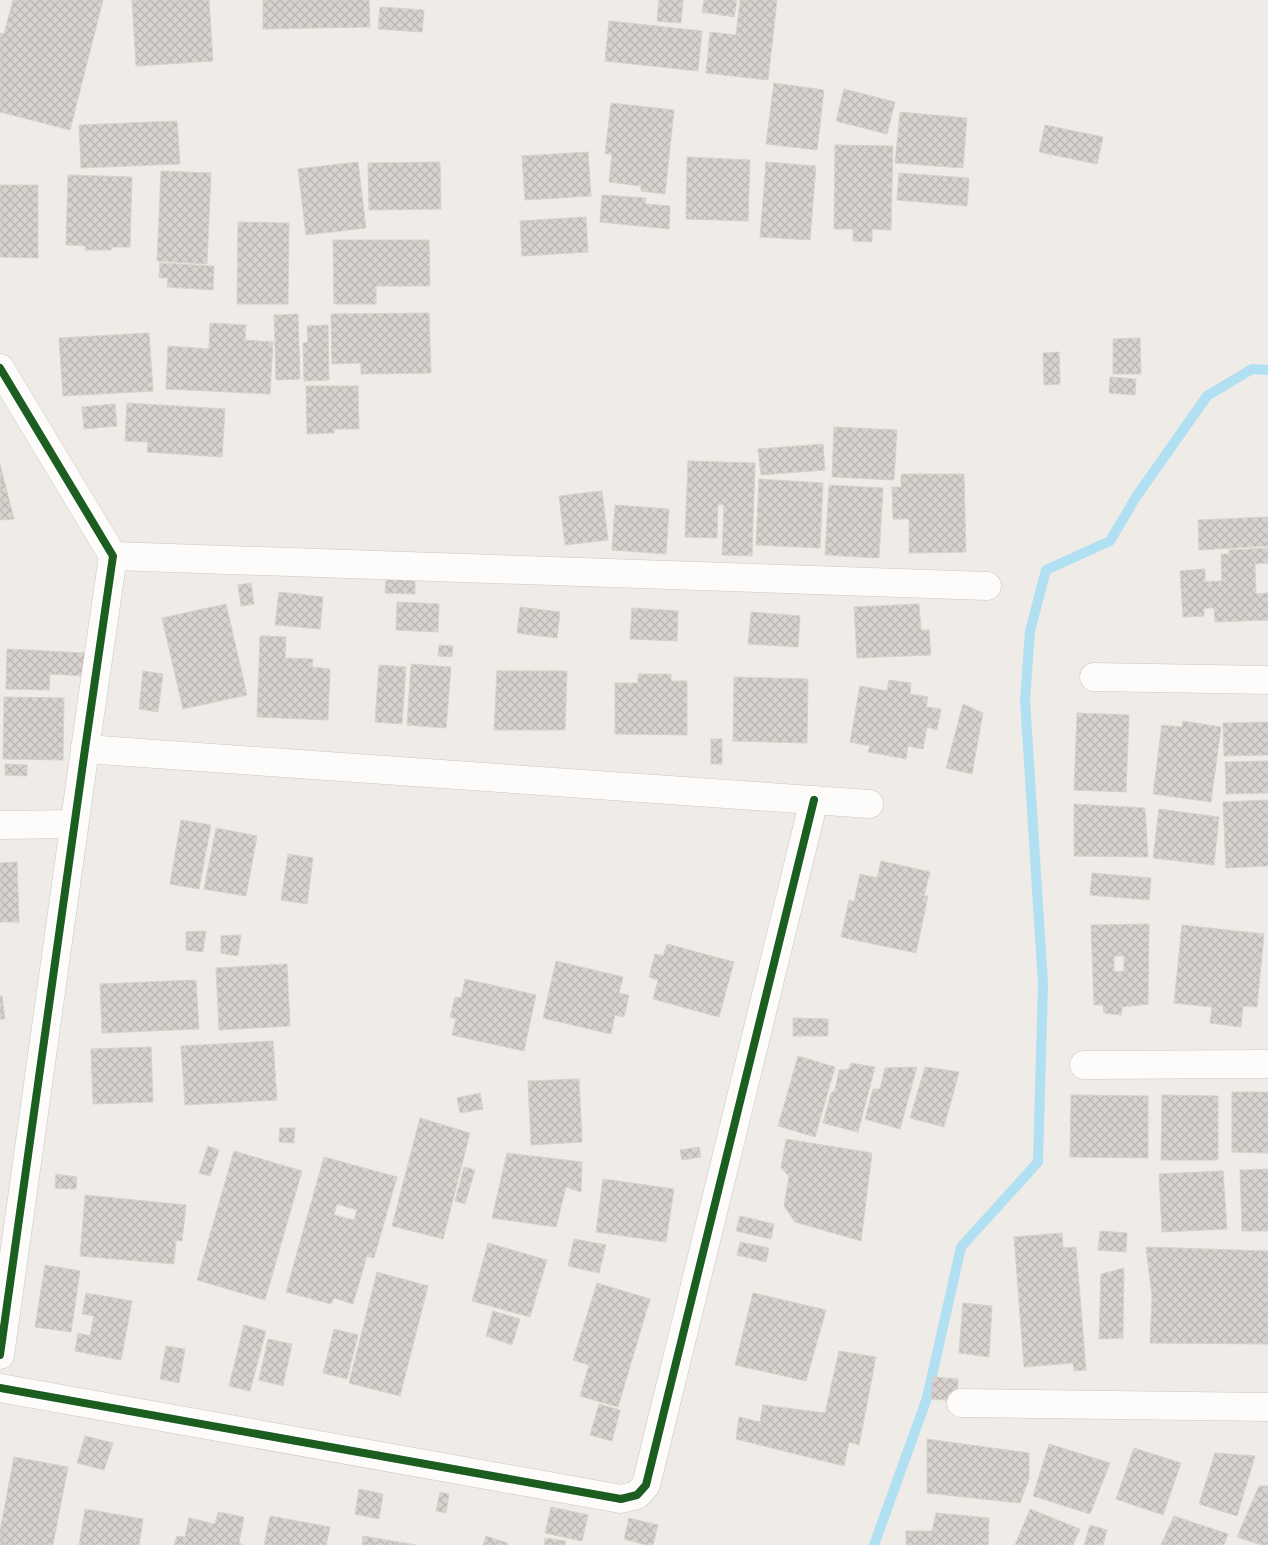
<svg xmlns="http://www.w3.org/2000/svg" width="1268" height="1545" viewBox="0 0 1268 1545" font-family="'Fira Sans',sans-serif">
	<defs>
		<pattern id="building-cross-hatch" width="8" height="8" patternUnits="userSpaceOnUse" patternTransform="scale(1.25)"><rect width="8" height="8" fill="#d7d2cd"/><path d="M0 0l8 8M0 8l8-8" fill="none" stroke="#bab5b0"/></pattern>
	</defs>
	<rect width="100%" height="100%" fill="#efebe6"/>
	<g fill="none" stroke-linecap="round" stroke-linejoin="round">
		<path stroke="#b1e0f3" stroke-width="10" d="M 874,1545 L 927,1398 L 961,1247 L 1038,1162 L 1043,984 L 1025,700 L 1030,631 L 1046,570 L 1110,541 L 1136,497 L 1207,396 L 1252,369 L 1268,370"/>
	</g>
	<g fill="url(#building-cross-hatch)" stroke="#d7d2cc" fill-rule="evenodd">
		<path d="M 13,0 L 103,0 L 70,130 L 0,112 L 0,33 L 4,34 Z"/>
		<path d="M 132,0 L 209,0 L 213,61 L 136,66 Z"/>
		<path d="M 263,0 L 369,0 L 370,27 L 263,29 Z"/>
		<path d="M 659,0 L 683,0 L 681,23 L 657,21 Z"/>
		<path d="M 704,0 L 737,0 L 734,17 L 702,12 Z"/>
		<path d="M 740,0 L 777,0 L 768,80 L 706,73 L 710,32 L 736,35 Z"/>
		<path d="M 380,7 L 424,10 L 422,32 L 378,29 Z"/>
		<path d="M 609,21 L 702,31 L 698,71 L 605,61 Z"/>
		<path d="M 774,83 L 824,90 L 817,150 L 766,144 Z"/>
		<path d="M 844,89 L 895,102 L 887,134 L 836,121 Z"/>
		<path d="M 611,103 L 674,110 L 665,194 L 641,191 L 641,186 L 609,182 L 612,154 L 605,154 Z"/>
		<path d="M 900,112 L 967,118 L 963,168 L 895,163 Z"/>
		<path d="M 177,121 L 180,164 L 81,168 L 79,125 Z"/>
		<path d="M 1045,125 L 1103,137 L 1097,164 L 1039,152 Z"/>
		<path d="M 835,145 L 893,146 L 891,230 L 872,229 L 872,242 L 853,241 L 853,229 L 834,229 Z"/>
		<path d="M 588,152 L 591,196 L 525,200 L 522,156 Z"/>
		<path d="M 687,157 L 750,160 L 748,221 L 686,219 Z"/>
		<path d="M 358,162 L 366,228 L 306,235 L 298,169 Z"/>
		<path d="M 440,162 L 441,209 L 369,210 L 368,163 Z"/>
		<path d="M 766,162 L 816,166 L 810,240 L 760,237 Z"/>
		<path d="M 161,171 L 211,173 L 207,264 L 157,261 Z"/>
		<path d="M 899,173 L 969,178 L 967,206 L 897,200 Z"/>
		<path d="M 68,175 L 132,177 L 130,247 L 112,247 L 111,250 L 85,250 L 86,246 L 66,245 Z"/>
		<path d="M 0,185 L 38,185 L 38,258 L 0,257 Z"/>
		<path d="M 602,195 L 646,198 L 645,204 L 670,206 L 669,229 L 600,222 Z"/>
		<path d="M 586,217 L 588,252 L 522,256 L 520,221 Z"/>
		<path d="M 238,222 L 289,223 L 288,304 L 237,304 Z"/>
		<path d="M 333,240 L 429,240 L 430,286 L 376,286 L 376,304 L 334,304 Z"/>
		<path d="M 160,263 L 214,266 L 213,290 L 167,287 L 168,278 L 159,278 Z"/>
		<path d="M 429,313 L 431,373 L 361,374 L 361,363 L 332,364 L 331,314 Z"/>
		<path d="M 298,314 L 300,379 L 276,380 L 274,315 Z"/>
		<path d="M 210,323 L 246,325 L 245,340 L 273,342 L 270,394 L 166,389 L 168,346 L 209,349 Z"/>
		<path d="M 328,325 L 329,380 L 304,381 L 303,343 L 308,342 L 307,326 Z"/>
		<path d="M 149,333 L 153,391 L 63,396 L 59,338 Z"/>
		<path d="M 1140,338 L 1141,374 L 1113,374 L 1113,339 Z"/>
		<path d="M 1059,352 L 1060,384 L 1044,385 L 1043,353 Z"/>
		<path d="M 1110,377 L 1136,379 L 1135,395 L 1109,393 Z"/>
		<path d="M 306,386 L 358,386 L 359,429 L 334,429 L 334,433 L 307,434 Z"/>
		<path d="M 127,403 L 225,409 L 222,457 L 147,452 L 148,442 L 125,441 Z"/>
		<path d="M 115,404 L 117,426 L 84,429 L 82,407 Z"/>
		<path d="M 834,427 L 897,430 L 894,480 L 832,477 Z"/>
		<path d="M 823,444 L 825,470 L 761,475 L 758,449 Z"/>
		<path d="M 688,461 L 755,463 L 752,556 L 722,555 L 724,505 L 718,504 L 717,538 L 685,537 Z"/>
		<path d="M 0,464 L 14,519 L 0,520 Z"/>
		<path d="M 901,474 L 964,474 L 966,552 L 909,553 L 909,519 L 893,519 L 892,487 L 901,487 Z"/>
		<path d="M 759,479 L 823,483 L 820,548 L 756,545 Z"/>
		<path d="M 829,485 L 883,488 L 879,558 L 825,555 Z"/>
		<path d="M 602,491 L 608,540 L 565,545 L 559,496 Z"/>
		<path d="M 615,505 L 669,509 L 666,554 L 612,550 Z"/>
		<path d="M 1268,517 L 1268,546 L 1199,550 L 1198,520 Z"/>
		<path d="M 1268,548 L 1268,563 L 1255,564 L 1256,594 L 1268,593 L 1268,620 L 1215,622 L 1214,608 L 1204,608 L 1204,616 L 1183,617 L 1180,571 L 1205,569 L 1205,582 L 1222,581 L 1221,554 L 1229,554 L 1229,550 Z"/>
		<path d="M 386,574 L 415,575 L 415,594 L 385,593 Z"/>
		<path d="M 251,583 L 254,604 L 241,606 L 238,585 Z"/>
		<path d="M 279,592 L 323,597 L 320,629 L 275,625 Z"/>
		<path d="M 397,602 L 439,604 L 438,632 L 396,630 Z"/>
		<path d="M 226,604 L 247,695 L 183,709 L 162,618 Z"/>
		<path d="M 919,604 L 921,630 L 929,630 L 931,655 L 857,658 L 854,607 Z"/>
		<path d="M 520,607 L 560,612 L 557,638 L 517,633 Z"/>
		<path d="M 632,608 L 678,611 L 677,641 L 630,639 Z"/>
		<path d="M 751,612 L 800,616 L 798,647 L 748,644 Z"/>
		<path d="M 260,636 L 286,637 L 285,658 L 313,659 L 312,667 L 330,669 L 328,720 L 257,717 Z"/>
		<path d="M 439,645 L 453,646 L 452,657 L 438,656 Z"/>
		<path d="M 7,649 L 85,653 L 83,676 L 50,674 L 49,690 L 6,689 Z"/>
		<path d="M 411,664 L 451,667 L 446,728 L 407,725 Z"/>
		<path d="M 379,665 L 406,667 L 402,724 L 375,722 Z"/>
		<path d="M 143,671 L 163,674 L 158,712 L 139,709 Z"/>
		<path d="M 497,671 L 567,671 L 565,730 L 494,730 Z"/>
		<path d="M 638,674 L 671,674 L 671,681 L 687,681 L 687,735 L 615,734 L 615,683 L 638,683 Z"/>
		<path d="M 734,677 L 808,679 L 807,743 L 733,741 Z"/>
		<path d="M 889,680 L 911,683 L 910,694 L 928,697 L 926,707 L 941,709 L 937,730 L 927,727 L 923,749 L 908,746 L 906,759 L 868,752 L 870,746 L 850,742 L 860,686 L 887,691 Z"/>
		<path d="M 4,697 L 64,698 L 63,760 L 3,759 Z"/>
		<path d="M 963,704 L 983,713 L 972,774 L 946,768 Z"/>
		<path d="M 1077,713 L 1129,715 L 1126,792 L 1074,790 Z"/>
		<path d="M 1183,721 L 1221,727 L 1211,802 L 1153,794 L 1162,725 L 1182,727 Z"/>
		<path d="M 1268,722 L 1268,755 L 1224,756 L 1223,723 Z"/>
		<rect x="711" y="739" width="11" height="25"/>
		<path d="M 1268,761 L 1268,793 L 1226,794 L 1225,762 Z"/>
		<path d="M 5,764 L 27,765 L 27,776 L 5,775 Z"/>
		<path d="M 1268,800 L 1268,866 L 1226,868 L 1223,802 Z"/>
		<path d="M 1074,804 L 1145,808 L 1148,857 L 1074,856 Z"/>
		<path d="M 1159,809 L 1219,817 L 1214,865 L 1153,858 Z"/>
		<path d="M 181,820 L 211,825 L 199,889 L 170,884 Z"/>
		<path d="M 216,828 L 257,836 L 246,896 L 204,889 Z"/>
		<path d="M 288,854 L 313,858 L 307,904 L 281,900 Z"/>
		<path d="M 881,861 L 930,872 L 924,896 L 928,896 L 916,953 L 841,937 L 849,900 L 854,902 L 860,874 L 877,878 Z"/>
		<path d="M 17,862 L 19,922 L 0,922 L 0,863 Z"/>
		<path d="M 1092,873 L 1151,878 L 1149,900 L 1090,895 Z"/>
		<path d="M 1149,924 L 1148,1004 L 1122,1007 L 1121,1015 L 1104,1013 L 1103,1005 L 1094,1005 L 1091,925 ZM 1114,956 L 1124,956 L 1124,971 L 1114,972 Z"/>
		<path d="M 1182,925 L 1264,934 L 1257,1007 L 1243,1006 L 1241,1027 L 1210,1023 L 1212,1007 L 1174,1003 Z"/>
		<path d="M 206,931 L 203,952 L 186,950 L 186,932 Z"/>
		<path d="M 241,935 L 238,956 L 221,953 L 221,936 Z"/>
		<path d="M 667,944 L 734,962 L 719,1017 L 653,999 L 658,980 L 649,977 L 655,954 L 663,956 Z"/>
		<path d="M 556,961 L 623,977 L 619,993 L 629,995 L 624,1017 L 615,1015 L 611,1034 L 543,1018 Z"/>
		<path d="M 287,964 L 290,1026 L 219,1030 L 216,968 Z"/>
		<path d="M 465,979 L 536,995 L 524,1051 L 452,1035 L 456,1019 L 450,1017 L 455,997 L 461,998 Z"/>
		<path d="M 196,980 L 199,1029 L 102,1033 L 100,984 Z"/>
		<path d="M 0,996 L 2,996 L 5,1019 L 0,1019 Z"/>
		<path d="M 793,1018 L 828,1019 L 828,1036 L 793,1036 Z"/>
		<path d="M 273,1041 L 277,1100 L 185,1105 L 181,1046 Z"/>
		<path d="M 151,1047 L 153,1102 L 93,1104 L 91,1049 Z"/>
		<path d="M 798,1056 L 835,1067 L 815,1137 L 778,1126 Z"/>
		<path d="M 851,1063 L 875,1067 L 858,1132 L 823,1123 L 831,1093 L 835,1090 L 839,1070 L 849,1069 Z"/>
		<path d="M 917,1067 L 900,1129 L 865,1119 L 873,1089 L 880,1089 L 885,1068 Z"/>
		<path d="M 925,1067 L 959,1072 L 944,1127 L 910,1118 Z"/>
		<path d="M 579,1079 L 582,1142 L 531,1145 L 528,1081 Z"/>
		<path d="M 1232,1092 L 1268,1092 L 1268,1153 L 1232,1152 Z"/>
		<path d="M 480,1093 L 483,1109 L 460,1113 L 457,1098 Z"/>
		<path d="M 1071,1095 L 1148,1096 L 1148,1158 L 1070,1157 Z"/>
		<path d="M 1162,1095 L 1218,1096 L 1218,1160 L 1161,1160 Z"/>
		<path d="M 420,1118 L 470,1133 L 443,1239 L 392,1226 Z"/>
		<path d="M 280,1128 L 295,1128 L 294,1143 L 279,1142 Z"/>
		<path d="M 786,1139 L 872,1153 L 861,1241 L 795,1222 L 784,1206 L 789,1176 L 781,1168 Z"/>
		<path d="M 208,1146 L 219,1150 L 210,1176 L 199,1173 Z"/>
		<path d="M 699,1147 L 701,1157 L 682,1160 L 680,1150 Z"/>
		<path d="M 234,1151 L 302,1171 L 265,1300 L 197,1280 Z"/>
		<path d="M 507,1153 L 582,1162 L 581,1192 L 566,1187 L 556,1227 L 492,1218 Z"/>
		<path d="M 324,1157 L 397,1177 L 374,1258 L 367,1256 L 353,1304 L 334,1298 L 331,1304 L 286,1292 ZM 337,1204 L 357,1210 L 354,1220 L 334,1215 Z"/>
		<path d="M 464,1167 L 475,1170 L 465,1204 L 455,1201 Z"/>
		<path d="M 1268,1169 L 1268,1231 L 1242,1231 L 1240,1170 Z"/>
		<path d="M 1223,1171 L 1227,1229 L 1162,1232 L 1159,1174 Z"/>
		<path d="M 56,1174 L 77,1177 L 76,1189 L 55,1188 Z"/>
		<path d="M 603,1179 L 674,1189 L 666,1242 L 596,1232 Z"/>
		<path d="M 85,1195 L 186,1205 L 182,1241 L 176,1240 L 174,1264 L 80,1256 Z"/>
		<path d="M 740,1216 L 774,1224 L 771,1239 L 736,1231 Z"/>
		<path d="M 1100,1231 L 1127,1233 L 1126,1252 L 1098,1250 Z"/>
		<path d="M 1062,1233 L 1063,1248 L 1076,1247 L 1086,1370 L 1074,1371 L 1073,1363 L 1024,1367 L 1014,1237 Z"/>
		<path d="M 574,1239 L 606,1245 L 599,1273 L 568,1266 Z"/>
		<path d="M 740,1242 L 769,1248 L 766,1262 L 737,1255 Z"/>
		<path d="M 488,1243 L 547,1260 L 530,1317 L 472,1301 Z"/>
		<path d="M 1146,1247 L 1268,1251 L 1268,1344 L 1150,1343 L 1152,1296 Z"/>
		<path d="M 45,1265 L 80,1271 L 71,1332 L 35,1327 Z"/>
		<path d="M 1124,1268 L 1123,1338 L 1099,1339 L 1101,1274 Z"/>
		<path d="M 377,1272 L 428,1286 L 400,1396 L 349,1383 Z"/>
		<path d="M 597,1283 L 650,1299 L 618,1407 L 580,1396 L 589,1365 L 573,1360 Z"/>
		<path d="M 86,1293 L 132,1301 L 121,1360 L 75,1351 L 78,1333 L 90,1336 L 94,1316 L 82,1314 Z"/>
		<path d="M 753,1293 L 826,1310 L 806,1381 L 735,1365 Z"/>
		<path d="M 963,1303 L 992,1306 L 989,1357 L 959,1353 Z"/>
		<path d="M 493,1311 L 520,1319 L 512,1345 L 486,1336 Z"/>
		<path d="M 244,1325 L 266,1331 L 250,1391 L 229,1386 Z"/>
		<path d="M 334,1329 L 358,1335 L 347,1379 L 323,1373 Z"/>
		<path d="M 268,1339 L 292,1344 L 283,1386 L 259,1380 Z"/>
		<path d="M 166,1346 L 185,1349 L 179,1383 L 160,1379 Z"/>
		<path d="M 839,1351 L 876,1357 L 859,1445 L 849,1442 L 844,1466 L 736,1439 L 739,1417 L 760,1422 L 763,1405 L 825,1413 Z"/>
		<path d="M 933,1377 L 958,1379 L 957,1401 L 931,1399 Z"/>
		<path d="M 599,1404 L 620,1410 L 612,1441 L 590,1435 Z"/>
		<path d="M 85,1436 L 113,1443 L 104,1470 L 77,1463 Z"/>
		<path d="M 927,1439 L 1029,1453 L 1029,1479 L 1020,1503 L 927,1493 Z"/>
		<path d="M 1049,1444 L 1110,1463 L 1090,1514 L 1033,1496 Z"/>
		<path d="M 1134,1448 L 1181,1463 L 1163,1515 L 1116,1499 Z"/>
		<path d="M 1215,1453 L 1255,1456 L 1237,1516 L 1199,1504 Z"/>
		<path d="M 14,1457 L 68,1467 L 53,1545 L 0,1545 L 0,1531 Z"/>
		<path d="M 1259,1486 L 1268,1486 L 1268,1545 L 1261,1545 L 1237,1537 Z"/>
		<path d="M 359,1489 L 383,1494 L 379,1519 L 355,1514 Z"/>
		<path d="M 440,1492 L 449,1494 L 446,1513 L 436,1511 Z"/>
		<path d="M 551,1507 L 588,1515 L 582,1541 L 545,1533 Z"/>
		<path d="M 85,1509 L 143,1519 L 139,1545 L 79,1545 Z"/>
		<path d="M 1030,1509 L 1080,1529 L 1073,1545 L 1015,1545 Z"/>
		<path d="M 218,1512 L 244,1517 L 239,1543 L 243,1545 L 174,1545 L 177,1536 L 185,1537 L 189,1518 L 215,1524 Z"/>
		<path d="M 936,1513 L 989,1518 L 988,1545 L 906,1545 L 906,1531 L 932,1531 Z"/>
		<path d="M 270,1516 L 330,1527 L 326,1545 L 264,1545 Z"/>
		<path d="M 1174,1516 L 1228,1534 L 1224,1545 L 1161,1545 Z"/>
		<path d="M 629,1518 L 658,1525 L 653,1545 L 646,1545 L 624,1539 Z"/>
		<path d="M 1090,1525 L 1107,1530 L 1103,1545 L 1084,1545 Z"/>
		<path d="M 363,1536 L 416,1545 L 362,1545 Z"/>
		<path d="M 486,1536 L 507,1543 L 508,1545 L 483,1545 Z"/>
		<path d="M 545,1538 L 566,1541 L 565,1545 L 544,1545 Z"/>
	</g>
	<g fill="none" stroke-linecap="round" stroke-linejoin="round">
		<defs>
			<g id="minor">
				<path d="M 0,368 L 113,556 L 85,749 L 0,1355"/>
				<path d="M 113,556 L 987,586"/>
				<path d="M 1094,677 L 1268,680"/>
				<path d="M 85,749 L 869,804"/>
				<path d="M 0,825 L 74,824"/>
				<path d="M 1084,1065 L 1268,1064"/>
				<path d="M 0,1388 L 621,1499 L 637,1495 L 646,1485 L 814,800"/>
				<path d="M 961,1403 L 1268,1407"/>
			</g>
		</defs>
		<use href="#minor" stroke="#cbc7c2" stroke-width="29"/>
		<use href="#minor" stroke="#fdfcfb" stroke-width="28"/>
		<defs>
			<g id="cycleway">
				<path d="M 0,368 L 113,556 L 85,749 L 0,1355"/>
				<path d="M 0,1388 L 621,1499 L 637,1495 L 646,1485 L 814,800"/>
			</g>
		</defs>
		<use href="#cycleway" stroke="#fff" stroke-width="11"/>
		<use href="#cycleway" stroke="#1b5e20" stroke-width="8"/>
	</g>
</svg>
